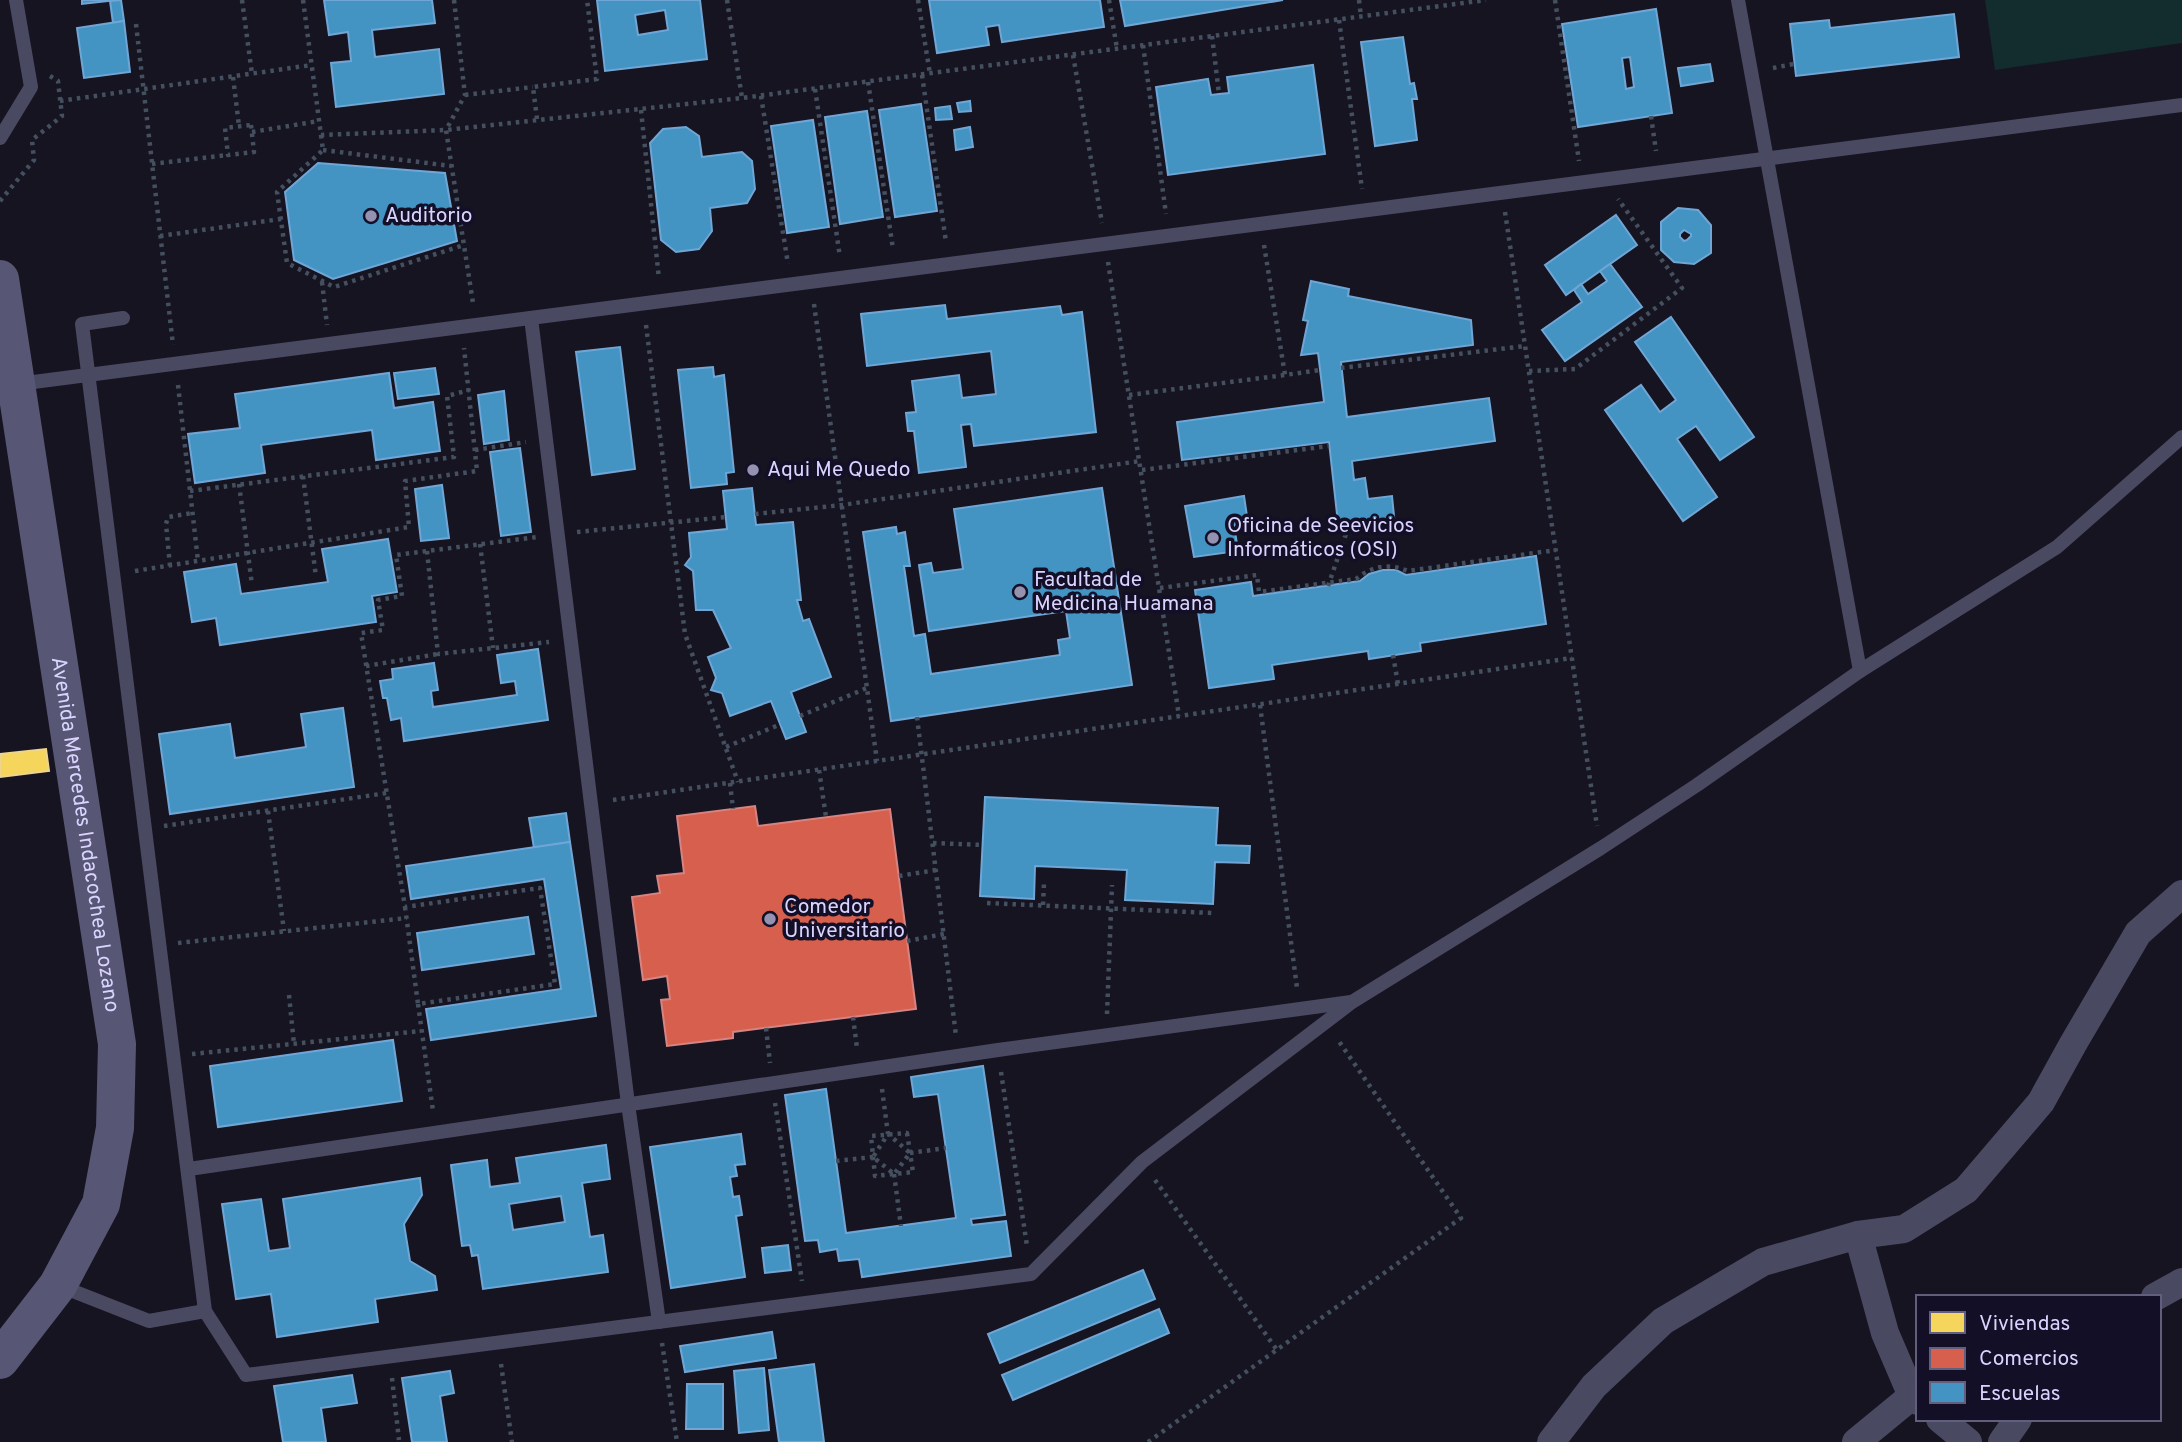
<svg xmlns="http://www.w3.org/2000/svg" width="2182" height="1442" viewBox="0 0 2182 1442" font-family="Overpass,sans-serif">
	<rect width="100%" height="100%" fill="#161421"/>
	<path fill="#132c2d" d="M 1985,0 L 2182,0 L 2182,43 L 1995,70 Z"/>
	<path fill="#f6d55c" stroke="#edd58d" stroke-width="2" d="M 46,749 L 49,771 L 0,777 L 0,754 Z"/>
	<path fill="#d6604d" stroke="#d78382" stroke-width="2" d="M 755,806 L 758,826 L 890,809 L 916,1009 L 733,1032 L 733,1038 L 667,1046 L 661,1000 L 670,999 L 667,976 L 643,980 L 632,897 L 660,893 L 657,876 L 684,873 L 677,816 Z"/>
	<g fill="#4393c3" stroke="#70a6d5" stroke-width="2" fill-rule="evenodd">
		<path d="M 82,0 L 117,0 L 82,4 Z"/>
		<path d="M 121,0 L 124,21 L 113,23 L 110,1 Z"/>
		<path d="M 324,0 L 432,0 L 435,23 L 372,30 L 375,57 L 439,49 L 444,94 L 336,107 L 331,63 L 351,61 L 348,32 L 329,35 Z"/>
		<path d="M 597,0 L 700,0 L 707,59 L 605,71 ZM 665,10 L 668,30 L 638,35 L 635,15 Z"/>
		<path d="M 929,0 L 1100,0 L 1104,27 L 1002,42 L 999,25 L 986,27 L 989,45 L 937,53 Z"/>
		<path d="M 1120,0 L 1283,0 L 1125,26 Z"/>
		<path d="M 1656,9 L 1672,113 L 1578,127 L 1562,24 ZM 1630,57 L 1634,87 L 1626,89 L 1622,58 Z"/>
		<path d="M 1954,14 L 1959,57 L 1796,76 L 1790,24 L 1829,20 L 1830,28 Z"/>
		<path d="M 124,21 L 130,72 L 84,78 L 77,28 Z"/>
		<path d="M 1403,37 L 1410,84 L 1414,83 L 1417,99 L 1412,99 L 1417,140 L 1375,146 L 1361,42 Z"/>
		<path d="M 1710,64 L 1713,81 L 1681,86 L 1678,68 Z"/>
		<path d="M 1313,65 L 1325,154 L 1168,175 L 1156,87 L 1208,79 L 1211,95 L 1219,94 L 1229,93 L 1227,77 Z"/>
		<path d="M 970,101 L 971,111 L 959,112 L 957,103 Z"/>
		<path d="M 921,104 L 937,211 L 895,217 L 879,110 Z"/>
		<path d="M 950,106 L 952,119 L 936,120 L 935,108 Z"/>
		<path d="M 867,111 L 883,217 L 840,224 L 825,117 Z"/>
		<path d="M 813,120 L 829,227 L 787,233 L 771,126 Z"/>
		<path d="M 686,127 L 699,136 L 702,157 L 742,152 L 752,161 L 755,189 L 747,203 L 710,208 L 712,231 L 699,249 L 676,252 L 661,240 L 650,143 L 663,129 Z"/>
		<path d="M 970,127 L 973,147 L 956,150 L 954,130 Z"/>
		<path d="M 318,163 L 445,173 L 457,241 L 333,279 L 294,260 L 285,192 Z"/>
		<path d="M 1678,208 L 1698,210 L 1711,225 L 1711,253 L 1694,264 L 1674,262 L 1661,250 L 1661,222 ZM 1684,230 L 1691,234 L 1691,236 L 1687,240 L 1684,241 L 1680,237 L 1680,234 Z"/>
		<path d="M 1616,215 L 1637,245 L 1566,295 L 1545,265 Z"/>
		<path d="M 1610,264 L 1642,307 L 1565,361 L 1542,330 L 1582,302 L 1574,290 L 1581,284 L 1588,294 L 1607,281 L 1600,271 Z"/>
		<path d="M 1311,281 L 1349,289 L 1348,296 L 1471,320 L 1473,345 L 1341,362 L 1347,417 L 1489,398 L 1495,441 L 1352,461 L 1354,480 L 1365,478 L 1368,499 L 1392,496 L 1395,526 L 1339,532 L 1329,442 L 1182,460 L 1177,422 L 1324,402 L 1318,353 L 1301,355 L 1308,321 L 1303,320 Z"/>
		<path d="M 945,305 L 947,319 L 1060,306 L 1062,315 L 1082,312 L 1096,432 L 974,446 L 971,424 L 961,425 L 966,467 L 919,473 L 914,431 L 908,431 L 906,413 L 916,412 L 912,381 L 959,375 L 962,398 L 996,394 L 991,351 L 867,366 L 861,314 Z"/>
		<path d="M 1671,317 L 1754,437 L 1720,460 L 1696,426 L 1677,439 L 1717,497 L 1683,521 L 1605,410 L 1641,385 L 1660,412 L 1676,400 L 1635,342 Z"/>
		<path d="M 620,347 L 635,469 L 592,475 L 576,352 Z"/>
		<path d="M 713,367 L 714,377 L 724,375 L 734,472 L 726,473 L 727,484 L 691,488 L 678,370 Z"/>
		<path d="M 435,368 L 439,394 L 398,399 L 394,373 Z"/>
		<path d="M 389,373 L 394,408 L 433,402 L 440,451 L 376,460 L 372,430 L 261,445 L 265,473 L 195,483 L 188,434 L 240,428 L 235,394 Z"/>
		<path d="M 504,391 L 509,440 L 484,444 L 478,395 Z"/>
		<path d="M 520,448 L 531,532 L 501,536 L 490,452 Z"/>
		<path d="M 442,485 L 449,538 L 421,541 L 415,489 Z"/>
		<path d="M 752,488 L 756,525 L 793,522 L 801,600 L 797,600 L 803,621 L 809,619 L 831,677 L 791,692 L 806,732 L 786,739 L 771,701 L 730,716 L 722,693 L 711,690 L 716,678 L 708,657 L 731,648 L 713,610 L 696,610 L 693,571 L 685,565 L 691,557 L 689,533 L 727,529 L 723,491 Z"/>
		<path d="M 1102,488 L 1132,685 L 891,721 L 863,532 L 896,527 L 897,534 L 905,532 L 910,566 L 904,566 L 914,636 L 925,634 L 931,674 L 1060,655 L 1058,640 L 1070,638 L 1066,611 L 929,631 L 919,565 L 931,563 L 933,573 L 963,569 L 954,509 Z"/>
		<path d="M 1244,496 L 1248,523 L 1234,525 L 1238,551 L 1194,557 L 1185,506 Z"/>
		<path d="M 388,539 L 397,592 L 372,596 L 376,622 L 220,645 L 216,618 L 192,622 L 184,572 L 236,564 L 241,594 L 328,582 L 322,549 Z"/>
		<path d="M 1536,556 L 1546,624 L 1420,643 L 1421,651 L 1369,659 L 1368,651 L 1272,665 L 1274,679 L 1209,688 L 1195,590 L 1251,582 L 1253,596 L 1360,581 L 1369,574 L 1383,570 L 1396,570 L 1406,575 Z"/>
		<path d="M 538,649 L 548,720 L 404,741 L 401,718 L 391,720 L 387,698 L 383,698 L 380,681 L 393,679 L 392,669 L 434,663 L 438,690 L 431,691 L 433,707 L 517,695 L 515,681 L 501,683 L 497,655 Z"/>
		<path d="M 343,708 L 354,787 L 170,814 L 159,734 L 230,724 L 235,758 L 306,747 L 301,714 Z"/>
		<path d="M 985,797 L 1218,808 L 1216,845 L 1250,846 L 1249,863 L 1215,862 L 1213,904 L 1125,900 L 1127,870 L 1035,866 L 1034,899 L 980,896 Z"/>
		<path d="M 566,813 L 570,842 L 534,848 L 529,818 Z"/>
		<path d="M 570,842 L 596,1016 L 431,1040 L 426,1009 L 561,989 L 544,879 L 411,899 L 406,866 Z"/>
		<path d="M 528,917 L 534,954 L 422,970 L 417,933 Z"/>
		<path d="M 393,1040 L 402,1101 L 218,1127 L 210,1066 Z"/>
		<path d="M 983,1066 L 1005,1215 L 971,1219 L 972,1225 L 1006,1221 L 1011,1256 L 862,1277 L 859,1259 L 839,1261 L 837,1249 L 820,1252 L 818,1240 L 805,1241 L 785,1095 L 826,1089 L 846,1233 L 956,1218 L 938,1094 L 914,1097 L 911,1077 Z"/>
		<path d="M 741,1134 L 745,1164 L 735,1165 L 737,1176 L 730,1177 L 733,1197 L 739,1196 L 742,1215 L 736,1216 L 745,1277 L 671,1288 L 650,1147 Z"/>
		<path d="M 606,1145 L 610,1179 L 582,1183 L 590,1237 L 603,1235 L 608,1272 L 483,1289 L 478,1255 L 472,1256 L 470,1245 L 462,1246 L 451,1165 L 487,1160 L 490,1187 L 520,1183 L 516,1158 ZM 561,1196 L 565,1222 L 513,1230 L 509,1204 Z"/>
		<path d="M 420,1178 L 422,1195 L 404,1224 L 410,1261 L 435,1276 L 437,1290 L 375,1299 L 378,1322 L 277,1337 L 271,1294 L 236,1299 L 222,1204 L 261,1199 L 269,1251 L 290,1248 L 283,1199 Z"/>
		<path d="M 788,1245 L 791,1270 L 765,1273 L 762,1248 Z"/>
		<path d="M 1143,1270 L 1155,1299 L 1000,1363 L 988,1334 Z"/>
		<path d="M 1159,1309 L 1169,1333 L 1013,1400 L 1002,1375 Z"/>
		<path d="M 772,1332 L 776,1358 L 685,1372 L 680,1346 Z"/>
		<path d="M 814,1364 L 824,1442 L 779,1442 L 769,1370 Z"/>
		<path d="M 764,1368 L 769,1430 L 739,1433 L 734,1371 Z"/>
		<path d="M 450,1371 L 454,1393 L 440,1396 L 447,1442 L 412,1442 L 402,1378 Z"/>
		<path d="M 352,1375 L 357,1403 L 321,1408 L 326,1442 L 283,1442 L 274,1386 Z"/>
		<path d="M 687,1384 L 723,1384 L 723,1429 L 686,1429 Z"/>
	</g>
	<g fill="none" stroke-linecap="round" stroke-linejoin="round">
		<g stroke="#44505f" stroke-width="4.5" stroke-dasharray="3.5 5" stroke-linecap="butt">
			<path d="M 242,0 L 252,74"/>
			<path d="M 303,0 L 321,135 L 446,130 L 742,98 L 1486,0"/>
			<path d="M 454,0 L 465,95 L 446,130 L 473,303"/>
			<path d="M 727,0 L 742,98"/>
			<path d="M 918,0 L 930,74"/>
			<path d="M 1109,0 L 1117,49"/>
			<path d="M 1359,0 L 1361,17"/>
			<path d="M 1555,0 L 1579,161"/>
			<path d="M 1339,20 L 1362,189"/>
			<path d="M 136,24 L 173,345"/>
			<path d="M 1212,36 L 1219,94"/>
			<path d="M 1143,45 L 1166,214"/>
			<path d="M 1073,55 L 1102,223"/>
			<path d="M 1773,68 L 1794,64"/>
			<path d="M 922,75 L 946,242"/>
			<path d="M 233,77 L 239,126"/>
			<path d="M 868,82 L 893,249"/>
			<path d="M 815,89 L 840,257"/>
			<path d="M 465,95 L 533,87"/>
			<path d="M 761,96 L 788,264"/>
			<path d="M 60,101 L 312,65"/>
			<path d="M 641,110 L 659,279"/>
			<path d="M 1651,116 L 1656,151"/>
			<path d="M 537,119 L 533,87 L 597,79 L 587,0"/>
			<path d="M 251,125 L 254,152 L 228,155 L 225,128 Z"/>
			<path d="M 252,132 L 319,121"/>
			<path d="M 321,135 L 323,150 L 277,192 L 287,263 L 334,287 L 464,245"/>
			<path d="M 323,150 L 451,166"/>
			<path d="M 152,164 L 228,155"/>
			<path d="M 0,201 L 34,160 L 32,140 L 62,116 L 58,81 L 50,76"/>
			<path d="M 1505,212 L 1597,826"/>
			<path d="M 160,236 L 281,219"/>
			<path d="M 1264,245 L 1285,375 L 1320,370"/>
			<path d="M 1108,262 L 1179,716"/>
			<path d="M 322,282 L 327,325"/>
			<path d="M 814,304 L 877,761"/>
			<path d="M 646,325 L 685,634 L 738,782"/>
			<path d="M 1341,368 L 1525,346"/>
			<path d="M 1529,371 L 1575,369 L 1682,288 L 1618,199"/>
			<path d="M 178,385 L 198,561"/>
			<path d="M 1129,395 L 1285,375"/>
			<path d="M 475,450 L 526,442"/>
			<path d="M 1142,470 L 1329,446"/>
			<path d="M 303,476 L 316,577"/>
			<path d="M 239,484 L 252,585"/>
			<path d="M 190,491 L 454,457 L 447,396 L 469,390"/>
			<path d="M 755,514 L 842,505 L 1140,461"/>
			<path d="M 577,532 L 726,517"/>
			<path d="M 480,544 L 493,648"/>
			<path d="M 427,551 L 438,654 L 549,642"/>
			<path d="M 170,566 L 166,524 L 168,517 L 192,513"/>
			<path d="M 135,571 L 409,527 L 405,481 L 477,471 L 464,348"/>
			<path d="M 1328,586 L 1347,531"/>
			<path d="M 1160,588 L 1257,575 L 1259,592 L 1356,579 C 1372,566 1388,563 1408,571 L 1556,550"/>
			<path d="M 1393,655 L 1398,684"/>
			<path d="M 366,666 L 438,654"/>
			<path d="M 1260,705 L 1297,988"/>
			<path d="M 800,716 L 867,688"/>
			<path d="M 917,717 L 956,1036"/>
			<path d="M 726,747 L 781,724"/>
			<path d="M 819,770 L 826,817"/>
			<path d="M 730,783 L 733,809"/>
			<path d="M 613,800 L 1572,658"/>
			<path d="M 268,811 L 284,931"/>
			<path d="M 164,826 L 387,793"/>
			<path d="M 933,843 L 983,845"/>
			<path d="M 899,876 L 936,870"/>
			<path d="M 987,903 L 1213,913"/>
			<path d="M 1043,905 L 1044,883"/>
			<path d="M 405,907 L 418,1004 L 555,984 L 540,888 L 405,907 L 361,633 L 383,630 L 378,600 L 402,596 L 396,555 L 537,537"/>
			<path d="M 907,941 L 944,934"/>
			<path d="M 178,943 L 407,918"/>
			<path d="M 289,995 L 294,1044"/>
			<path d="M 418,1004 L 433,1111"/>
			<path d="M 1107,1014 L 1112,885"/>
			<path d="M 853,1017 L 857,1048"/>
			<path d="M 766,1028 L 770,1063"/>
			<path d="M 192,1054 L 421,1031"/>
			<path d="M 1001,1072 L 1027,1246"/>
			<path d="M 882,1089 L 888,1134 L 873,1157 L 894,1174 L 910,1153 L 888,1134"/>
			<path d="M 775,1103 L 802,1281"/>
			<path d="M 907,1133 L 913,1172 L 875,1176 L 871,1136 Z"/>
			<path d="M 910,1153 L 946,1148"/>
			<path d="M 836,1161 L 873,1157"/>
			<path d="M 894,1174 L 901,1226"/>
			<path d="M 1155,1180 L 1277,1350"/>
			<path d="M 662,1343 L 677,1442"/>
			<path d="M 501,1364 L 512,1442"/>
			<path d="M 392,1378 L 399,1440"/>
			<path d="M 1148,1442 L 1461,1218 L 1338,1040"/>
		</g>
		<g stroke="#4a4962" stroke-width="14">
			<path d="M 1738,0 L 1860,671"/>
			<path d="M 0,138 L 31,87 L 16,0"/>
			<path d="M 123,318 L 82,324 L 205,1311 L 246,1375 L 1031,1274 L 1142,1162 L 1352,1002 L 1601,848 L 1697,785 L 1860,671 L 2057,547 L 2182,437"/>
			<path d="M 531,318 L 628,1104 L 659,1322"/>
			<path d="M 18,384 L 2182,105"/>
			<path d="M 189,1169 L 998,1050 L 1351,1002"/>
			<path d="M 60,1286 L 149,1321 L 205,1311"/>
		</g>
		<g stroke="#4a4962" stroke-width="28">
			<path d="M 1858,1235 L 1885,1333 L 1912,1396 L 1918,1401"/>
			<path d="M 2155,1297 L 2182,1282"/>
			<path d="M 1940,1419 L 1968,1442"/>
			<path d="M 1551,1442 L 1594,1386 L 1663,1321 L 1763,1262 L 1858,1235 L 1904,1229 L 1966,1190 L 2041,1102 L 2073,1044 L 2138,933 L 2182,894"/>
			<path d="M 1856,1442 L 1912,1396"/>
			<path d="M 2002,1442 L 2018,1419"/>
		</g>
		<path stroke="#575674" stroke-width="38" id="s1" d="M 0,279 L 117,1044 L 115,1128 L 101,1204 L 58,1285 L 0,1360"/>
	</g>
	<g fill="#9591b1" stroke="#130f26" stroke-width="2.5">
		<circle cx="371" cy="216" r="7"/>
		<circle cx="753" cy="470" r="7"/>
		<circle cx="1213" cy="538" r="7"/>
		<circle cx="1020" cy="592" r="7"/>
		<circle cx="770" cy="919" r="7"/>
	</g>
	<g text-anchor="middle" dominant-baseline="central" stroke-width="7" stroke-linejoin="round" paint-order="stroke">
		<g font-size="21" fill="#d9d4ff" stroke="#130f26" text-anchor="start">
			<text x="385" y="216">Auditorio</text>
			<text x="767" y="470">Aqui Me Quedo</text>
			<text x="1227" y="526">Oficina de Seevicios<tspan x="1227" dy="24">Informáticos (OSI)</tspan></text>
			<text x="1034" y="580">Facultad de<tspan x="1034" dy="24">Medicina Huamana</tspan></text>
			<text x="784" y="907">Comedor<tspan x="784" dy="24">Universitario</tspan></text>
		</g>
		<g font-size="21" fill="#d9d4ff" stroke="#130f26">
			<text stroke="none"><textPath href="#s1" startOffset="562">Avenida Mercedes Indacochea Lozano</textPath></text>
		</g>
	</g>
	<rect x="1916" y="1295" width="245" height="126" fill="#130f26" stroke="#625e7d" stroke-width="2"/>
	<rect x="1930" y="1312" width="35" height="21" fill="#f6d55c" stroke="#625e7d" stroke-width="2"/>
	<text x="1979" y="1330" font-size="21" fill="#d9d4ff">Viviendas</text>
	<rect x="1930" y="1348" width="35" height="21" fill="#d6604d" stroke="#625e7d" stroke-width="2"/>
	<text x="1979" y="1365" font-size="21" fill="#d9d4ff">Comercios</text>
	<rect x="1930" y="1382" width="35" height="21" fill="#4393c3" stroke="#625e7d" stroke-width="2"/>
	<text x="1979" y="1400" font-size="21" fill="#d9d4ff">Escuelas</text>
</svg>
